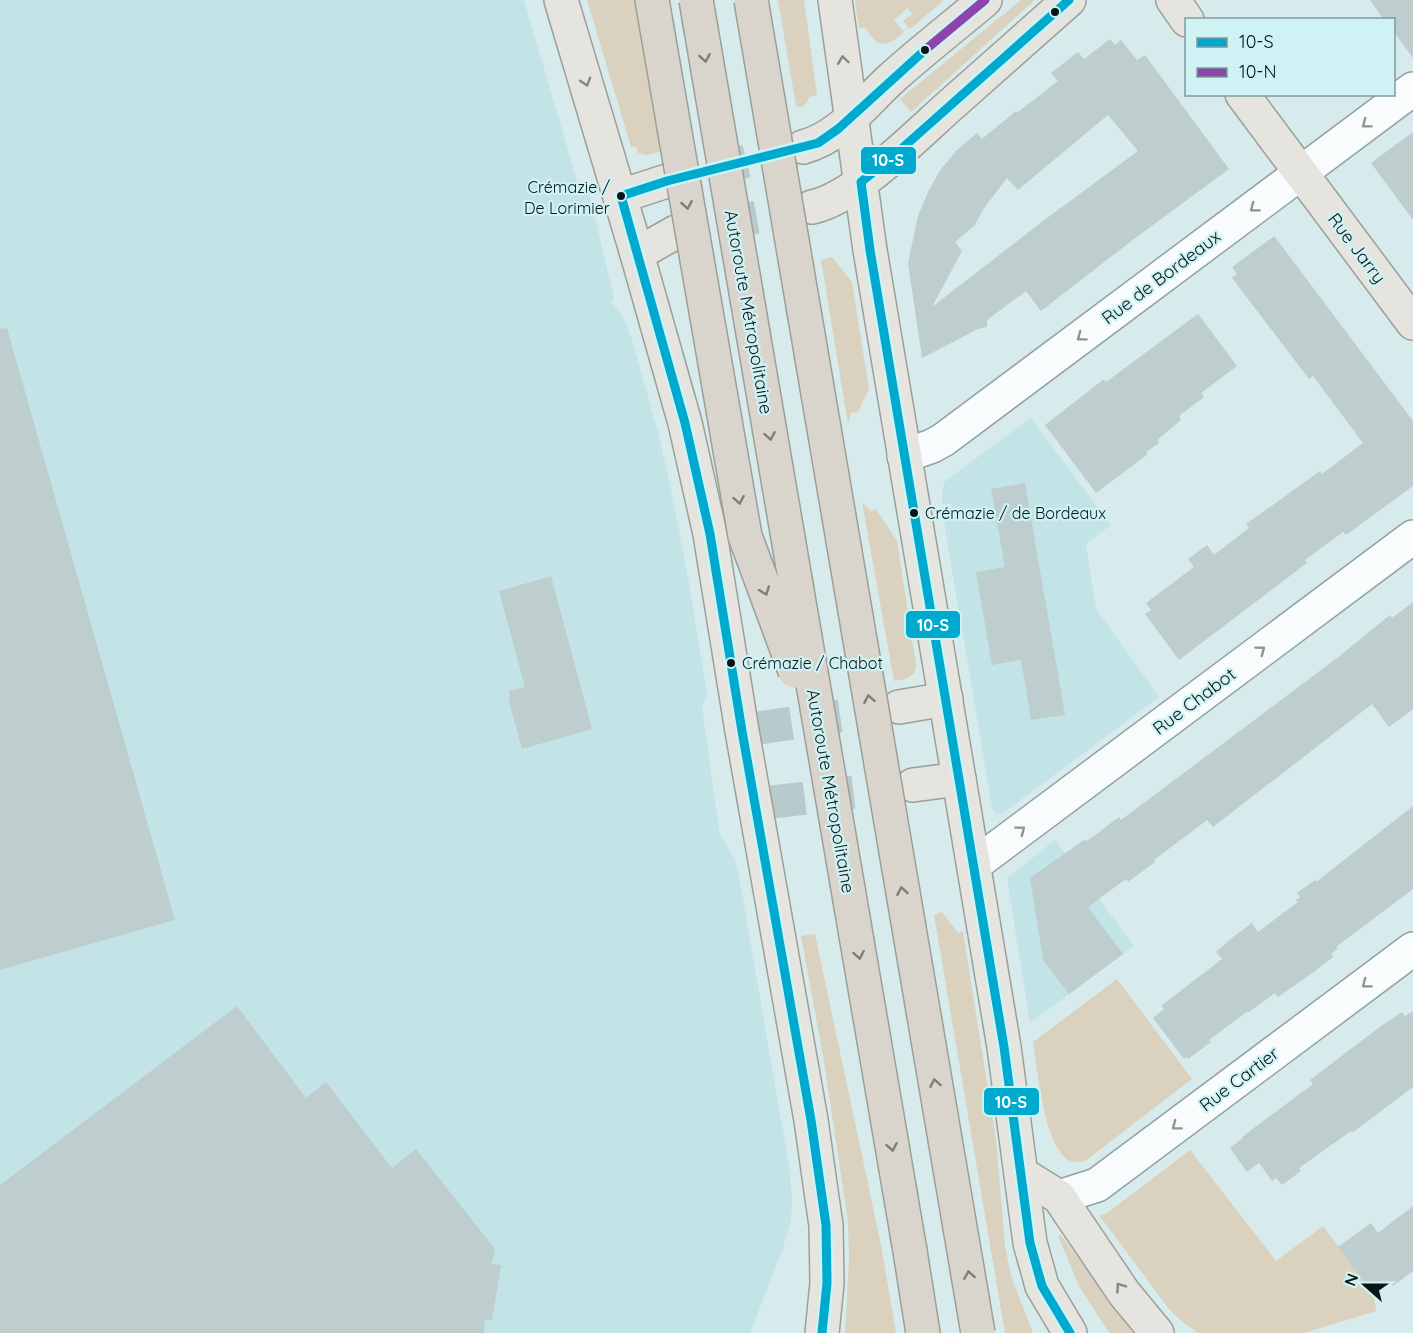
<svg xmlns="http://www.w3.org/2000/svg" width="1413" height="1333" viewBox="0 0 1413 1333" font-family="Quicksand,sans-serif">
	<rect width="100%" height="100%" fill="#d7eaec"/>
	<g fill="#c3e4e7">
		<path d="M 0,0 L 524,0 L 577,181 L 588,188 L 614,298 L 611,302 L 624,318 L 632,340 L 658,432 L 670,485 L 689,583 L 707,694 L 702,707 L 720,836 L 734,857 L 739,876 L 789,1166 L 792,1197 L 791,1221 L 783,1248 L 750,1333 L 0,1333 Z"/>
		<path d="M 1031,418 L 1111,525 L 1086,544 L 1096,609 L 1159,697 L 1002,814 L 996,813 L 992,808 L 944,522 L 954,520 L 951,504 L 942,504 L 942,492 L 945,481 Z"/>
		<path d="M 1055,840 L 1134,946 L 1030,1023 L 1007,878 Z"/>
	</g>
	<g fill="#dad2bf">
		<path d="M 587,0 L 636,0 L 661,151 L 647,155 L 638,153 L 636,146 L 631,147 Z"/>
		<path d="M 778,0 L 804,0 L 817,95 L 810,97 L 803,107 L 796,106 Z"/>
		<path d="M 855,0 L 944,0 L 910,29 L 903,21 L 913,14 L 907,8 L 894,20 L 904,32 C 887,47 878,50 866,28 L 859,28 Z"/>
		<path d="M 1021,0 L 1035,0 L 911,112 L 900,99 Z"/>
		<path d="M 832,257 L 852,282 L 869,389 L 858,412 L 851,413 L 848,424 L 821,260 Z"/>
		<path d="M 862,502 L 871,511 L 876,509 L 897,541 L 916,665 L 914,674 L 905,679 L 894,681 Z"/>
		<path d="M 942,912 L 958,933 L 963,931 L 996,1140 L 1005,1246 L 1011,1276 L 1033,1333 L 1005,1333 L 934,915 Z"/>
		<path d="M 815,934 L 881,1245 L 896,1333 L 845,1333 L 849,1258 L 848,1221 L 823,1056 L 801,936 Z"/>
		<path d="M 1117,979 L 1192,1079 L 1085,1161 C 1079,1162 1072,1163 1067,1159 C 1043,1141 1038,1071 1033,1042 Z"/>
		<path d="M 1190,1150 L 1276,1261 L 1323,1226 L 1374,1295 L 1376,1311 L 1304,1333 L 1198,1333 L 1180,1320 L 1169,1309 L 1099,1215 L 1106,1214 Z"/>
		<path d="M 1061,1235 L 1133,1333 L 1110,1333 L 1108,1331 L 1080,1288 L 1058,1236 Z"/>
	</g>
	<g fill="#becdce" fill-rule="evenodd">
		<path d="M 1370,0 L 1413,0 L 1413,58 L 1394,32 L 1394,20 L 1384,20 Z"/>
		<path d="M 1110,39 L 1115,45 L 1121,40 L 1137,60 L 1145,55 L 1229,169 L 1130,242 L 1041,311 L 1026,291 L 987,320 L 987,327 L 978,329 L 922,358 L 908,263 L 918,216 L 928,192 L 941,169 L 957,150 L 977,133 L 982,139 L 1016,111 L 1017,113 L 1058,81 L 1051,73 L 1078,52 L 1084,59 ZM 1108,115 L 1138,151 L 1043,221 L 932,307 L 962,251 L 955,242 L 975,225 L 984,208 L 1007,178 L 1018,190 Z"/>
		<path d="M 1413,132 L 1413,220 L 1371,163 Z"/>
		<path d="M 1273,237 L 1275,237 L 1413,421 L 1413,486 L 1346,535 L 1343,532 L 1305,560 L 1307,563 L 1179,660 L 1145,614 L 1151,610 L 1146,603 L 1194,567 L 1188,559 L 1207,545 L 1214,555 L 1249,528 L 1246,524 L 1256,517 L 1320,471 L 1322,474 L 1363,443 L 1313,376 L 1309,379 L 1232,278 L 1237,274 L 1232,267 Z"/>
		<path d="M 1198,314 L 1237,366 L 1201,393 L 1204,397 L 1179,416 L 1181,420 L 1157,440 L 1159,443 L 1146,452 L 1148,454 L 1096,493 L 1045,425 L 1104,379 L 1106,382 Z"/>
		<path d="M 7,328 L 175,920 L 0,970 L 0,329 Z"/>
		<path d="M 1025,483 L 1065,715 L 1031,720 L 1021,660 L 992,665 L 976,572 L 1005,567 L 991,489 Z"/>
		<path d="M 551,576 L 592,729 L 522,749 L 508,698 L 510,697 L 509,691 L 525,687 L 499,591 Z"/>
		<path d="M 1413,602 L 1413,709 L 1389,727 L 1372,704 L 1213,827 L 1207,820 L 1154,860 L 1155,862 L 1128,882 L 1126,879 L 1088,907 L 1123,954 L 1069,994 L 1043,960 L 1030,878 L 1084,840 L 1086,841 L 1094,836 L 1119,817 L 1121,820 L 1337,658 L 1390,615 L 1392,618 Z"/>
		<path d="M 1413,806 L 1413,889 L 1336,947 L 1338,948 L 1331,954 L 1333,957 L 1315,971 L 1278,997 L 1275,993 L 1249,1012 L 1248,1011 L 1209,1040 L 1211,1042 L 1188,1059 L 1187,1057 L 1184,1059 L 1153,1018 L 1164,1009 L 1161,1006 L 1222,959 L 1216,952 L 1233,937 L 1252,923 L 1258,932 L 1298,902 L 1296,900 L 1300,897 L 1297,893 L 1315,880 L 1316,882 Z"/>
		<path d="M 237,1006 L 306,1098 L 326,1082 L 392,1168 L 416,1149 L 495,1249 L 492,1264 L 501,1265 L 492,1320 L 485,1320 L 484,1333 L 0,1333 L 0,1185 Z"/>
		<path d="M 1413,1011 L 1413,1087 L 1352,1133 L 1351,1131 L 1299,1168 L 1301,1171 L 1282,1185 L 1276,1178 L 1272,1181 L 1259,1163 L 1247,1172 L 1230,1148 L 1243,1138 L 1242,1137 L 1313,1084 L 1310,1080 L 1381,1026 L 1402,1012 L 1405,1016 Z"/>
		<path d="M 1413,1206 L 1413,1271 L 1393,1286 L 1391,1283 L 1375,1296 L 1338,1247 L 1371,1223 L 1378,1233 Z"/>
	</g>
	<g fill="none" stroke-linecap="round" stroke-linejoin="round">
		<g stroke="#b8cacc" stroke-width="33" stroke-dasharray="33 16" stroke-linecap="butt">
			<path d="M 667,181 L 803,147"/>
			<path d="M 676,232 L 812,207"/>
			<path d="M 759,728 L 899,707"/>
			<path d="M 772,802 L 913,785"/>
		</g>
		<defs>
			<g id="minor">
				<path d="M 904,456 L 932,446 L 943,440 L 1413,89"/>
				<path d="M 974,865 L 1413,537"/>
				<path d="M 1059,1197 L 1097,1185 L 1413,949"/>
			</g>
			<g id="major">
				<path d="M 561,0 L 637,254 L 685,423 L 710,534 L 742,731 L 811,1120 L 822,1198 L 826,1225 L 827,1283 L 822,1333"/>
				<path d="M 835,0 L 870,250 L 1004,1047 L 1030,1243 L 1042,1286 L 1070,1333"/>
				<path d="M 1173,0 L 1187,20"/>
				<path d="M 1242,94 L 1413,323"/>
				<path d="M 803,147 C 841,137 864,103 893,77 C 922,51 954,26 985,0"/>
				<path d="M 621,196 L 667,181"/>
				<path d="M 812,207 C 853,199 913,139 945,110 C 986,74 1027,37 1069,0"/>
				<path d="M 637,254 L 676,232"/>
				<path d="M 899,707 L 946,699"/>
				<path d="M 913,785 L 959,779"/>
				<path d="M 1022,1174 L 1059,1197 L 1124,1293 L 1157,1333"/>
			</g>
			<g id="highway">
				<path d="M 652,0 L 674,127"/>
				<path d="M 910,1251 L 923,1333"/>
			</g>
		</defs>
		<use href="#minor" stroke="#92a0a2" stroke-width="36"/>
		<use href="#major" stroke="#9c9f97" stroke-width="36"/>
		<use href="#highway" stroke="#9c9f97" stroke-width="36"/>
		<use href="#minor" stroke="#f9fcfc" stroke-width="33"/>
		<use href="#major" stroke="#e5e4df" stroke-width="33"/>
		<use href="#highway" stroke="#d9d5cd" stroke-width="33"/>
		<defs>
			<g id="highway-bridge">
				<path d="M 696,0 L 910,1251"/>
				<path d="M 751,0 L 978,1333"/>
				<path d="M 674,127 L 745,536 L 795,671"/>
			</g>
		</defs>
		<use href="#highway-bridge" stroke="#9c9f97" stroke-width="36" stroke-linecap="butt"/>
		<use href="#highway-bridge" stroke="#d9d5cd" stroke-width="33"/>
		<defs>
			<g id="bus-1">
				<path d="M 1069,0 L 890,159 L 861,182 L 870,250 L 1004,1047 L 1030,1243 L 1042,1286 L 1070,1333"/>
				<path d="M 822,1333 L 827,1283 L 826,1225 L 811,1120 L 742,731 L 710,534 L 685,423 L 621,196 L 667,181 L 818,143 L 838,129 L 925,50"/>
			</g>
			<path id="bus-2" d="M 925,50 L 985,0"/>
		</defs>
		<use href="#bus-1" stroke="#cff2f4" stroke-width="14"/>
		<use href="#bus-2" stroke="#cff2f4" stroke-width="14"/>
		<use href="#bus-1" stroke="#00a9ce" stroke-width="9"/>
		<use href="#bus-2" stroke="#8e44ad" stroke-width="9"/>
	</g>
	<defs><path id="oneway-chevron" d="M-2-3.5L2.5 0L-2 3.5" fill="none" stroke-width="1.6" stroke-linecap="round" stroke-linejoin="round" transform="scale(1.5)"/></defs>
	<g stroke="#7b7f7b">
		<use href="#oneway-chevron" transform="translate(705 58) rotate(80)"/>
		<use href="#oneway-chevron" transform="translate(687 205) rotate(80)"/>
		<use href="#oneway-chevron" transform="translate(770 436) rotate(80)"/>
		<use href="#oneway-chevron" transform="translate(739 500) rotate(80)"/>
		<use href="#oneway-chevron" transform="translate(765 591) rotate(70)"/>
		<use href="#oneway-chevron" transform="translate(869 699) rotate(-100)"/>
		<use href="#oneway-chevron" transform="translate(902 891) rotate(-100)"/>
		<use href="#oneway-chevron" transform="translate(859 955) rotate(80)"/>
		<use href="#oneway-chevron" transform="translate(935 1083) rotate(-100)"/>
		<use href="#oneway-chevron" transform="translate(892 1147) rotate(80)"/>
		<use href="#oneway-chevron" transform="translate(969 1275) rotate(-99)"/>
	</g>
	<g stroke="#828785">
		<use href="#oneway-chevron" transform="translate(843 60) rotate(-98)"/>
		<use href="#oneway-chevron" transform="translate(586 82) rotate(73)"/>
		<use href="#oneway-chevron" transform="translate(1120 1287) rotate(-125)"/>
	</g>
	<g stroke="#8d9495">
		<use href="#oneway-chevron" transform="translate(1366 124) rotate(143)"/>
		<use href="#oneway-chevron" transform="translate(1254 208) rotate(143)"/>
		<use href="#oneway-chevron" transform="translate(1081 337) rotate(143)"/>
		<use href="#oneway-chevron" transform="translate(1261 650) rotate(-37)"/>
		<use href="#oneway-chevron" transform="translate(1021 830) rotate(-37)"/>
		<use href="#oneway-chevron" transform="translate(1366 984) rotate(143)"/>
		<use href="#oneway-chevron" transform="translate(1176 1126) rotate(143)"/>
	</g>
	<g fill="#091617" stroke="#cff2f4" stroke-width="2">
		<circle cx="1055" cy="12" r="5"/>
		<circle cx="925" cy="50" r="5"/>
		<circle cx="621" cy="196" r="5"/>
		<circle cx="914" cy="513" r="5"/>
		<circle cx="731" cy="663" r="5"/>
	</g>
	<g text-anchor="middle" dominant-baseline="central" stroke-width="4.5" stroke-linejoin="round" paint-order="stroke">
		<g font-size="16" fill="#091617" stroke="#cff2f4" text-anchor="start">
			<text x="610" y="187" text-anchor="end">Crémazie /<tspan x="610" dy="21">De Lorimier</tspan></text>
			<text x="925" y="513">Crémazie / de Bordeaux</text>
			<text x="742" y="663">Crémazie / Chabot</text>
		</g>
		<g font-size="18" fill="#091617" stroke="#cff2f4">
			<text transform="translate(1357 248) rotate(53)">Rue Jarry</text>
			<text transform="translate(1161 277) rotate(-37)">Rue de Bordeaux</text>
			<text transform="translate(749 312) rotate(80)">Autoroute Métropolitaine</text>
			<text transform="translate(1194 701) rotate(-37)">Rue Chabot</text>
			<text transform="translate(831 791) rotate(80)">Autoroute Métropolitaine</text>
			<text transform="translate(1239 1079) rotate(-37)">Rue Cartier</text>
		</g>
	</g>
	<g stroke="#cff2f4" stroke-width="2">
		<rect x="860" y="146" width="57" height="29" rx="6" fill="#00a9ce"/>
		<rect x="905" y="610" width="56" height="29" rx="6" fill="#00a9ce"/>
		<rect x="983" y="1087" width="57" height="29" rx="6" fill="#00a9ce"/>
	</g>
	<g font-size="16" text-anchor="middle" font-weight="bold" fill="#fff">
		<text x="888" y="166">10-S</text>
		<text x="933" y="631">10-S</text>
		<text x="1011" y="1108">10-S</text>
	</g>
	<rect x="1185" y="18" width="210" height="78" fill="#cff2f4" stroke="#809a9c" stroke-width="1.5"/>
	<rect x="1197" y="38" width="30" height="9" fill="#00a9ce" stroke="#809a9c" stroke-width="1.5"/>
	<text x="1239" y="48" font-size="18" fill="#091617">10-S</text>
	<rect x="1197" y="68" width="30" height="9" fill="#8e44ad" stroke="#809a9c" stroke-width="1.5"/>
	<text x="1239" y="78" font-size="18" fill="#091617">10-N</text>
	<g transform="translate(1365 1285) rotate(291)" stroke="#cff2f4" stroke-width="4.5" paint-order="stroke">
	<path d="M0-4.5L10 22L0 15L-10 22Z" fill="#091617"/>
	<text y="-9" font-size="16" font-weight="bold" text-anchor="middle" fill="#091617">N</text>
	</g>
</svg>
